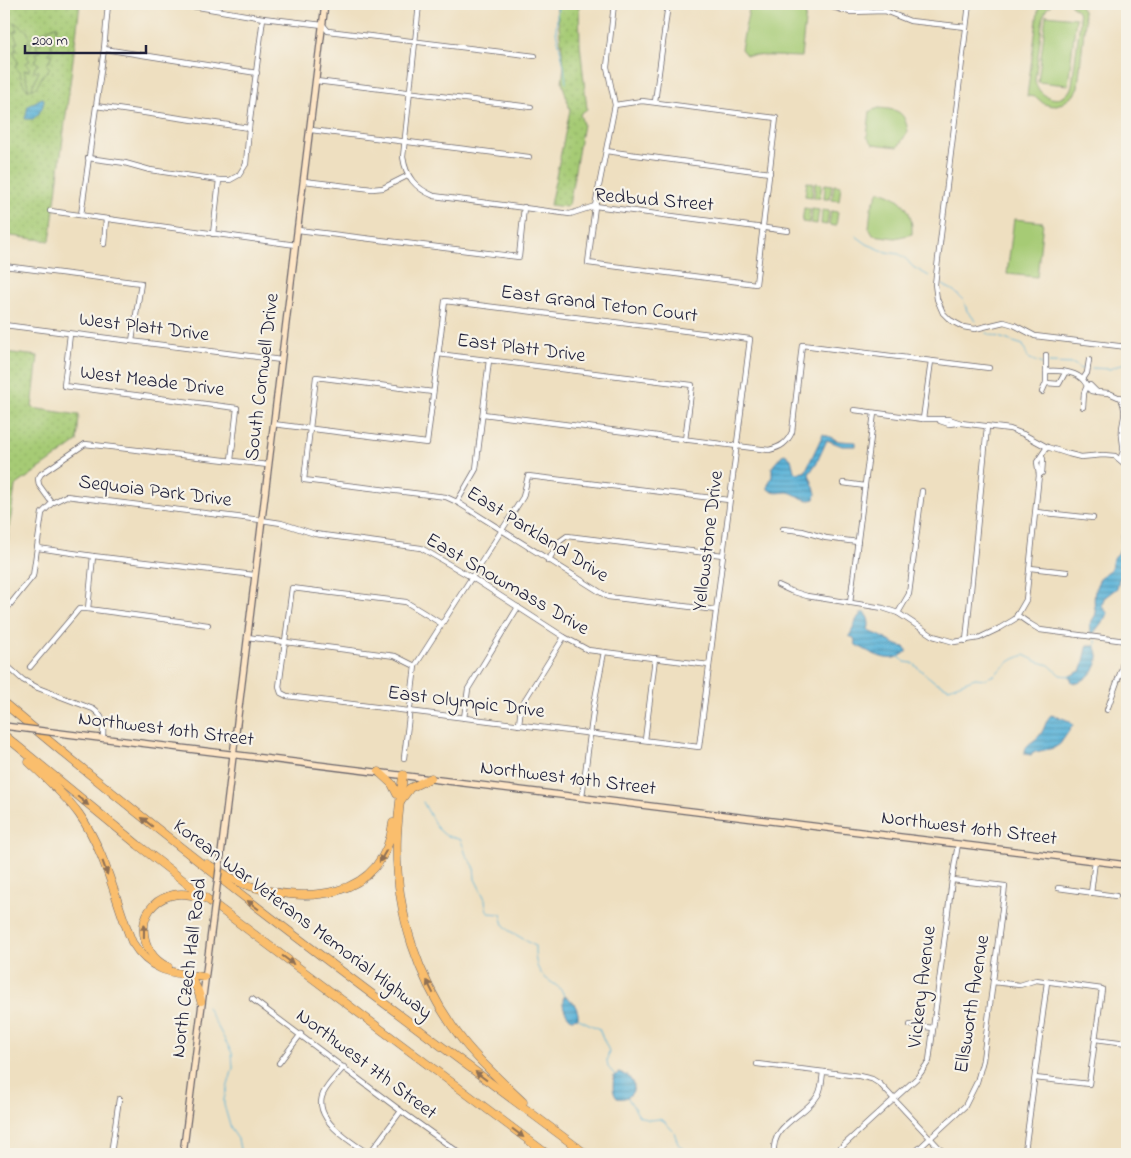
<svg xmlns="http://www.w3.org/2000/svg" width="1131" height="1158" viewBox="0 0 1131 1158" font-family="'Indie Flower',sans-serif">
	<defs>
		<pattern id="grass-dots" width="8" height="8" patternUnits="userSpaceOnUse" patternTransform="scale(1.25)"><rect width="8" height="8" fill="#a6cb75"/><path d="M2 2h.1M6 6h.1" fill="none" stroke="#8fae66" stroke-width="1.8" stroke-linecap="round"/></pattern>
		<pattern id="water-rules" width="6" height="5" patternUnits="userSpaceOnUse" patternTransform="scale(1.25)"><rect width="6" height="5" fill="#5bb3d8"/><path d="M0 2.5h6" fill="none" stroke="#4b91b0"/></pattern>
	</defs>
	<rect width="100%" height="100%" fill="#f7f3e8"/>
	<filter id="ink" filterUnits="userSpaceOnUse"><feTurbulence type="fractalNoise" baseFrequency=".02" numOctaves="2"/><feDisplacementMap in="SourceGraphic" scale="10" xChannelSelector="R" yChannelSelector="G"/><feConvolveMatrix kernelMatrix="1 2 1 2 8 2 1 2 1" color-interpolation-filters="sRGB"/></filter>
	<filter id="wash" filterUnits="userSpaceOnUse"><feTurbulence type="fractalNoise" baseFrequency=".0096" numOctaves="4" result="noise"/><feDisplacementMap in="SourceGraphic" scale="20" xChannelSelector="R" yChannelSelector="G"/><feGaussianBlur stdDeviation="1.12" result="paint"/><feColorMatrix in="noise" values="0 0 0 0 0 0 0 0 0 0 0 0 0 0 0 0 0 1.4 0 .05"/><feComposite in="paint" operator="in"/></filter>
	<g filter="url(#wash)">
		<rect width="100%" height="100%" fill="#eedfc0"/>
		<g fill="url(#grass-dots)" stroke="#647658">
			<path d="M 4,4 L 80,4 L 50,241 L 4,235 Z"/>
			<path d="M 556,4 L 579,4 L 580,44 L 587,109 L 580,114 L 583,124 L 569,205 L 566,207 L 550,205 L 570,110 L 562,82 L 564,66 Z"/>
			<path d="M 4,352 L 38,356 L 32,408 L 79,415 L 77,442 L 15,486 L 4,569 Z"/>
		</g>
		<g fill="#a6cb75" stroke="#647658">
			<path d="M 750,4 L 800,4 L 806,12 L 801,57 L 746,55 L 741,49 Z"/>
			<path d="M 1039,4 L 1052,4 L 1047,8 L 1043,17 L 1035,80 C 1038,100 1066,107 1072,85 L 1080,21 L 1078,11 L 1070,4 L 1079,4 L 1083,11 L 1085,21 L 1078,87 L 1074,95 L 1063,103 L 1053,106 L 1044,104 L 1036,97 L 1027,96 Z"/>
			<path d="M 1046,15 L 1076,18 L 1068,85 L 1038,82 Z"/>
			<path d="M 14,22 L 27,31 L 30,38 L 27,42 L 32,43 L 30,48 L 25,50 L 30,53 L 27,56 L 30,61 L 25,63 L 29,66 L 29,71 L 24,70 L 29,90 C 20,85 23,74 15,67 L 18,62 L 15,56 L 14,50 L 19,51 L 16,48 L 15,43 L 18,43 L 14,34 L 14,31 L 17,31 Z"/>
			<path d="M 57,25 L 56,31 L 52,36 L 55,37 L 54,42 L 50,45 L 53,46 L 48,54 L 52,54 L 50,60 L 46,64 L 49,67 L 49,70 C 39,74 42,86 31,90 L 39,71 L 34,71 L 35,67 L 39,64 L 34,61 L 38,57 L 36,53 L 41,51 L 37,49 L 36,43 L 41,44 L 39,38 L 41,33 Z"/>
			<path d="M 879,108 C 899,110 904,111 908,131 L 898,147 L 873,144 L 867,137 L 870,111 Z"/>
			<path d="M 807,182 L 813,183 L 812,197 L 805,196 Z"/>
			<path d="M 815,183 L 822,184 L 820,198 L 814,198 Z"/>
			<path d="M 825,184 L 832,185 L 830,199 L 824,199 Z"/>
			<path d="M 834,185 L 841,186 L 839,201 L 832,200 Z"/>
			<path d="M 879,191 C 902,197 913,209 912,234 L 895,238 L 873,235 L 869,228 L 871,208 Z"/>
			<path d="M 804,208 L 810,209 L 809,223 L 802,222 Z"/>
			<path d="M 812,209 L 819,210 L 817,224 L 811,223 Z"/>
			<path d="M 822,210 L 829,211 L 827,225 L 821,224 Z"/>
			<path d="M 831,211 L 838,212 L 836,226 L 829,225 Z"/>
			<path d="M 1014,219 L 1043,222 L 1037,277 L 1007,274 Z"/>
		</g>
		<g fill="url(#water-rules)" stroke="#3e6a8a">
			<path d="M 42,98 L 44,99 C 44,107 39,114 33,119 L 25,119 L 28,106 Z"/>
			<path d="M 823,434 L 839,441 L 856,442 L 856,446 L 842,446 L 827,440 L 817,462 L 809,474 L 816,493 L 815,499 C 804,503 798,494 788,492 C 780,492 775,495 768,489 L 768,485 L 772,476 L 772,467 L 782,455 L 785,454 L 791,459 L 794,471 L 799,474 L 801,472 L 805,472 Z"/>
			<path d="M 1125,532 L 1127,532 L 1127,572 L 1119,579 L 1117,588 L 1104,598 L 1102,606 L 1108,614 L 1093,634 L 1091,633 L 1090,624 L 1096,614 C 1092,597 1094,579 1111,569 L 1113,558 C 1121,553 1122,545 1121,536 Z"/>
			<path d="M 863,612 C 869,616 870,624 868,630 L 870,632 C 883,635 892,645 904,647 L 907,651 C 891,667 872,653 856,645 L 854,638 L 849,636 C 855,628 854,619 863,612 Z"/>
			<path d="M 1088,646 L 1095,646 C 1104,662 1092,676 1078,683 L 1072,682 L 1070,676 L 1082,670 L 1087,648 Z"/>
			<path d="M 1051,715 C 1059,718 1068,718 1073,725 L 1060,744 L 1054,748 L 1035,752 L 1031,755 L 1025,754 C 1024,744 1033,743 1039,736 C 1045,730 1045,721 1051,715 Z"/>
			<path d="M 564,996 C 573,999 579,1010 578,1018 L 571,1019 C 565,1013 561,1005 564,996 Z"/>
			<path d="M 619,1073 L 628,1076 L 634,1085 C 634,1095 626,1100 617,1098 C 612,1092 613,1084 614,1076 Z"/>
		</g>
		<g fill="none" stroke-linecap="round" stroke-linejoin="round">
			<g stroke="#5bb3d8" stroke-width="1">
				<path d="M 558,4 L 556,31 L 564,66 L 566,83"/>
				<path d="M 856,236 L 867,244 L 886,252 L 899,254 L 906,259 L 913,267 L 929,276"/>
				<path d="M 943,285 L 954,291 L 964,301 L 967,311 L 976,321"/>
				<path d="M 986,333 L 1023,345 L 1028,358 L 1042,364"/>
				<path d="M 1049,363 L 1074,364 L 1080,369 L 1085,367"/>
				<path d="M 1092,368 L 1110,369 L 1127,362"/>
				<path d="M 1096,640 L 1096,648"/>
				<path d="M 898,656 L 905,662 L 912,663 L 935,682 L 949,688 L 975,678 L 985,679 L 994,675 L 1010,661 L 1024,655 L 1036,661 L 1049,665 L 1060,675 L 1070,676"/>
				<path d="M 423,802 L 437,828 L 445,835 L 461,840 L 466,855 L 474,866 L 475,879 L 485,899 L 486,907 L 488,913 L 501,914 L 504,925 L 508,930 L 535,946 C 535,953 535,963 539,970 C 544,982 562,984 564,996"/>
				<path d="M 207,1007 L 232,1053 L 233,1068 L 224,1099 L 224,1105 L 231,1129 L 238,1139 L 241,1154"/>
				<path d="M 579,1019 L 599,1029 L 609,1051 L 607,1060 L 608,1067 L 615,1075"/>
				<path d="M 628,1098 L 639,1116 L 649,1120 L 659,1119 L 664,1121 L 674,1132 L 678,1144 L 689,1154"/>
			</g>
		</g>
	</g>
	<g filter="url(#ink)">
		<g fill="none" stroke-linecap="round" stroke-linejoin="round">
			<defs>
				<g id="minor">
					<path d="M 180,4 L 263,18 L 323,25 L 328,31 L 535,56"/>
					<path d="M 419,4 L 403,157 C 406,177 415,188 434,196 L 570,214 L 595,206 L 788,231"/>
					<path d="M 614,4 L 607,67 L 615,105 L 595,206 L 588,263 L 756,284 L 776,118 L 642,101 L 615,105"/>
					<path d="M 822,4 L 850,12 L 885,11 L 910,21 L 966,27"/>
					<path d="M 969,4 L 935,284 L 937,299 L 943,313 L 950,320 L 963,327 L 975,329 L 1004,322 L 1014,325 L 1035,336 L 1127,347"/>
					<path d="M 104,49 L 257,73"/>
					<path d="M 316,81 L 531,107"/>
					<path d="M 655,102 L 668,4"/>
					<path d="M 96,106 L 249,128"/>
					<path d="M 311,130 L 529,157"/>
					<path d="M 606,151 L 770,173"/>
					<path d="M 88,158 L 125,163 L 150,170 L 219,180 L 230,180 L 239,175 L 246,164 L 249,128 L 263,18"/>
					<path d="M 304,181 L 372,189 L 383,188 L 407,176"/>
					<path d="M 50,211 L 296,245"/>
					<path d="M 81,215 L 104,49 L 108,4"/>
					<path d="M 298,230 L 519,257 L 524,207"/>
					<path d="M 213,234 L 219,180"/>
					<path d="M 104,244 L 106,219"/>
					<path d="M 4,266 L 141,283 L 132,341"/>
					<path d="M 4,325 L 281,360"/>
					<path d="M 70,334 L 64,386 L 237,408 L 231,460"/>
					<path d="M 438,354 L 692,385 L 685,440"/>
					<path d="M 1046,371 C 1056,370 1073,371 1081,378 C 1086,382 1087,387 1091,391 L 1097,392 L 1090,385 L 1087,385"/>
					<path d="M 1083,379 L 1087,373 L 1089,360"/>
					<path d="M 1046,383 L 1059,384 L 1065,373"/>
					<path d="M 433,392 L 316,377 L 304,480 L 446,497 L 457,502 L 608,597 L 716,610"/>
					<path d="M 1042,392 L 1046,383 L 1046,355"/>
					<path d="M 1097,392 L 1109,393 L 1118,397 L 1127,398"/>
					<path d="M 1083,407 L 1084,393 L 1087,386"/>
					<path d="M 854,410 L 923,419 L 949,419 L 961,423 L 1010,429 L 1023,434 L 1047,447 L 1069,454 L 1081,457 L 1103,455 L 1115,456 L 1127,466"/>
					<path d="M 483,414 L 769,450 C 781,447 787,443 792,432 L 802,345 L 989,368"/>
					<path d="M 923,419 L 931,361"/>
					<path d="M 940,421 L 949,424 L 957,423"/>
					<path d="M 273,424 L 427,443 L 445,301 L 750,339 L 699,747 L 287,696 L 281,693 L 279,687 L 292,588 L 406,602 L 442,624"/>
					<path d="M 1124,441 L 1127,429"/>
					<path d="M 1120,459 C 1125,450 1123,446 1122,437 C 1120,421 1129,417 1121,398"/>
					<path d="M 1039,475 L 1042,473 L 1043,459 L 1042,457"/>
					<path d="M 843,483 L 865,486"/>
					<path d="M 457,502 L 476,469 L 489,360"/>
					<path d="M 52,503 L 39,485 L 38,479 L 41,474 L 85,444 L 268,465"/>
					<path d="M 1036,512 L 1093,518"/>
					<path d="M 783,529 L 802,531 L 826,538 L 858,542"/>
					<path d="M 38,548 L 93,556 L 254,575"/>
					<path d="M 548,561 L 560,541 L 567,536 L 723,555"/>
					<path d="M 1030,568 L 1067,572"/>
					<path d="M 778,585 L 791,591 L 807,596 L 883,608 L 898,613 L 933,636 L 944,639 L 954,642 L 979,638 L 1000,628 L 1015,619 L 1026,600 L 1039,475 L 1037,462 L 1047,447"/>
					<path d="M 850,603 L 874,413"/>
					<path d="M 88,609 L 93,556"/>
					<path d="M 4,612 L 33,576 L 42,513 L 52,503 L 66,496 L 261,520 L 281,523 L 315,534 L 421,548 L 471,577 L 564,637 L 588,650 L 709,665"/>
					<path d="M 898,613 L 909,594 L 922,491"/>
					<path d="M 1017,615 L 1030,624 L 1040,630 L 1126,641"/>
					<path d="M 247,637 L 395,656 L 415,666"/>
					<path d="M 966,641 L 987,427"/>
					<path d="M 4,663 L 23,680 L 38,688 L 93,709 C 106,718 103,724 103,739"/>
					<path d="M 30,667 L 79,609 L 88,609 L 208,625"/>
					<path d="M 1107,710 L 1122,668 L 1127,636"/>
					<path d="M 464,718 L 468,689 L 518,607"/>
					<path d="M 519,725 L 521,706 L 564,637"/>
					<path d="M 645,740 L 655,658"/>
					<path d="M 404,758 L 415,666 L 523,497 L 528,476 L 729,500"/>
					<path d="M 582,797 L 594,704 L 604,652"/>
					<path d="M 1058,888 L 1116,896"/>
					<path d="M 1091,893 L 1095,861"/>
					<path d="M 993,982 L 1020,985 L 1036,980 L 1102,989 L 1089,1084 L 1035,1078"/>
					<path d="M 1047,982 L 1025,1151 L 1048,1153"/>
					<path d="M 252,999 L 401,1111 L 461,1154"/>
					<path d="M 910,1025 L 933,1028"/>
					<path d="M 1095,1039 L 1127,1043"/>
					<path d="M 279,1063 L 301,1034"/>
					<path d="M 757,1064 L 859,1076 L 872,1079 L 880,1084 L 945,1154"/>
					<path d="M 344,1067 C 337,1075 327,1085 323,1094 C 312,1119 352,1143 369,1154"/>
					<path d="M 111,1154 L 119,1099"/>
					<path d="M 369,1154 L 401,1111"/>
					<path d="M 774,1154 C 771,1123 805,1117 818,1095 C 822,1088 822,1079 823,1072"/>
					<path d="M 834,1154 L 917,1078 L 929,1061 L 952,880 L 958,844"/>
					<path d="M 913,1154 L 965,1106 L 977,1082 L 983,1060 L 1005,886 L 952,880"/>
				</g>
				<g id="secondary">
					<path d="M 51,732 L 1127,865"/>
					<path d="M 221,854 L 325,4"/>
					<path d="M 183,1154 L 212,925"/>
				</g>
				<g id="motorway">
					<path d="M 4,703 C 191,862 389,1007 586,1154"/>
					<path d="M 4,735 L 138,845 L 207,899 L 547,1154"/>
					<path d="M 29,762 C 47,779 65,795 79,814 C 106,852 115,900 132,942 C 150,972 172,973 204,977"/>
					<path d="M 379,772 L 392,784 L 397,794"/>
					<path d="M 403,775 C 401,795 398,815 397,836 C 394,910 418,984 464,1042 C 482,1064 503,1083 523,1102"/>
					<path d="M 401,800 L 410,788 L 431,778"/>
					<path d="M 207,864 C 219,871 231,879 244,884 C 304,905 383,901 393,823"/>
					<path d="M 168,967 C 137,953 134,907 169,896 C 181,892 192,895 204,898"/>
					<path d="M 184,975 C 195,981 198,989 201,1001"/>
				</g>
			</defs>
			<use href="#minor" stroke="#69646a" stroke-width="6"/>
			<use href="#secondary" stroke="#69646a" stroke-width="8"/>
			<use href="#motorway" stroke="#69646a" stroke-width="9"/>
			<use href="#minor" stroke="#fff" stroke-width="4.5"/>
			<use href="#secondary" stroke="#fde5c5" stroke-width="5.5"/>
			<use href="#motorway" stroke="#fabe6d" stroke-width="8"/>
			<defs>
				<g id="secondary-bridge">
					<path d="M 4,726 L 51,732"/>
					<path d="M 212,925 L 221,854"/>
				</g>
			</defs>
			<use href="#secondary-bridge" stroke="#69646a" stroke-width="8" stroke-linecap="butt"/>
			<use href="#secondary-bridge" stroke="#fde5c5" stroke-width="5.5"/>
		</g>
		<defs><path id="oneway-solid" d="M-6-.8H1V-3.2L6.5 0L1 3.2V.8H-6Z" transform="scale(1.25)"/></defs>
		<g fill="#8e7054">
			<use href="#oneway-solid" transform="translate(83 801) rotate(39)"/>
			<use href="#oneway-solid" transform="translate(147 822) rotate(-141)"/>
			<use href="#oneway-solid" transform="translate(383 856) rotate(120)"/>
			<use href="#oneway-solid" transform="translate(105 868) rotate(70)"/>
			<use href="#oneway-solid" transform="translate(253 905) rotate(-143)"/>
			<use href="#oneway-solid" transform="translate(144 931) rotate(-89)"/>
			<use href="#oneway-solid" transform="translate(288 960) rotate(37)"/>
			<use href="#oneway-solid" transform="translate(430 987) rotate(-117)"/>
			<use href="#oneway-solid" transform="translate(481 1076) rotate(-143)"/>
			<use href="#oneway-solid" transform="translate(518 1133) rotate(37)"/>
		</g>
	</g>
	<g text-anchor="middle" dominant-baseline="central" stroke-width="4.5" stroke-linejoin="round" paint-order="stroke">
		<g font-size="20" fill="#22223b" stroke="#f7f3e8">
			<text transform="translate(654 201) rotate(5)">Redbud Street</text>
			<text transform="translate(599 305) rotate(7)">East Grand Teton Court</text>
			<text transform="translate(144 328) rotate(7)">West Platt Drive</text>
			<text transform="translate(521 349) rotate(7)">East Platt Drive</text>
			<text transform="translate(263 377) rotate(-83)">South Cornwell Drive</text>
			<text transform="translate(152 382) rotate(7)">West Meade Drive</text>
			<text transform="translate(155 492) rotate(7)">Sequoia Park Drive</text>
			<text transform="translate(537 535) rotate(32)">East Parkland Drive</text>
			<text transform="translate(709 541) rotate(-83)">Yellowstone Drive</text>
			<text transform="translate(507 585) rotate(30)">East Snowmass Drive</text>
			<text transform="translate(466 703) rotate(7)">East Olympic Drive</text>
			<text transform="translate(166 730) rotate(7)">Northwest 10th Street</text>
			<text transform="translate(568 779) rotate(7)">Northwest 10th Street</text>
			<text transform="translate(969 829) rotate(7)">Northwest 10th Street</text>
			<text transform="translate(302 920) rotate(37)">Korean War Veterans Memorial Highway</text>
			<text transform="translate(190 968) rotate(-83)">North Czech Hall Road</text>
			<text transform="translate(923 987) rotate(-83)">Vickery Avenue</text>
			<text transform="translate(973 1004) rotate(-81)">Ellsworth Avenue</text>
			<text transform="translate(366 1065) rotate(37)">Northwest 7th Street</text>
		</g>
	</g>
	<rect width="1131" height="1158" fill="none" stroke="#f7f3e8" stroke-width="20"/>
	<path d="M25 45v8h121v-8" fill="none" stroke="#22223b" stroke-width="2.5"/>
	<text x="32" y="45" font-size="15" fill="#22223b" stroke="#f7f3e8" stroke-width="4" paint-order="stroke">200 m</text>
</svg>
